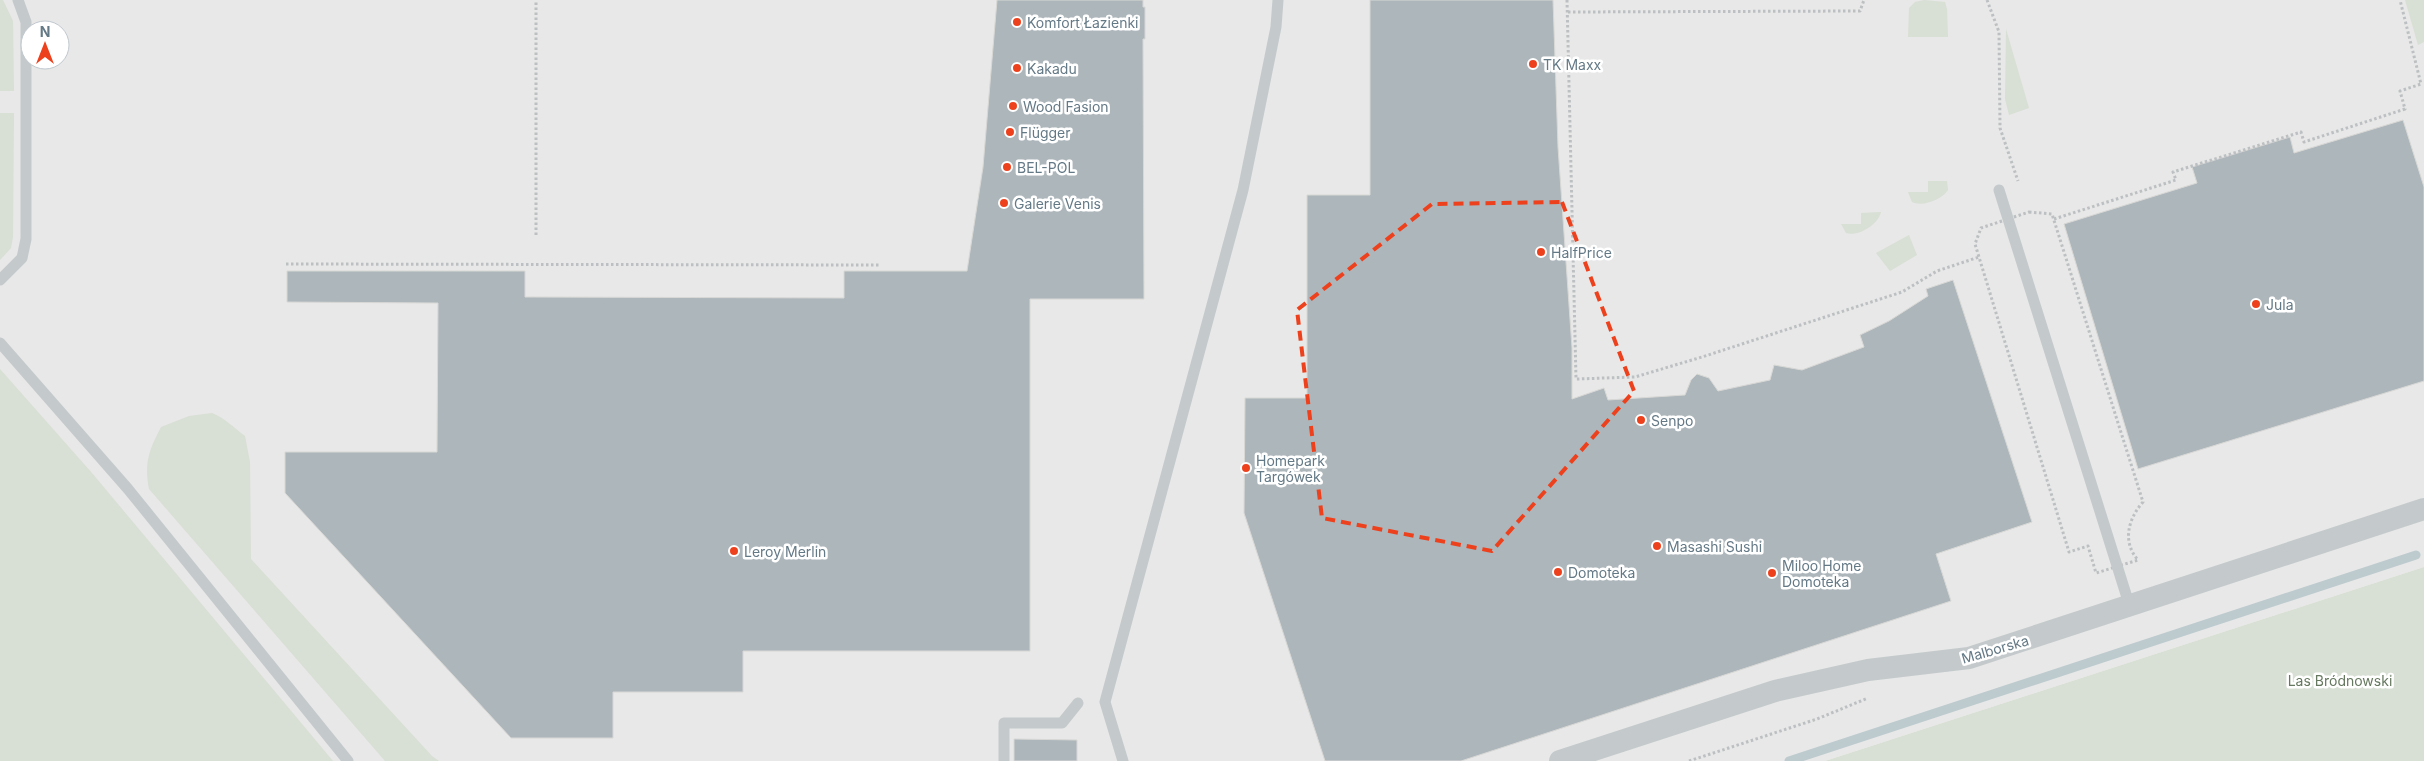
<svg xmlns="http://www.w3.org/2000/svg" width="2424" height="761" viewBox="0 0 2424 761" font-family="Inter,sans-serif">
	<rect width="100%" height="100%" fill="#f7f7f3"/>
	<path fill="#e7e8e7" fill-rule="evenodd" d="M 0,0 L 2424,0 L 2424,567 L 1825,761 L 311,761 L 0,380 ZM 30,30 L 60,30 L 60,60 L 30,60 Z"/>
	<g fill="#d8dfd4">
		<path d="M 0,0 L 3,0 L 13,21 L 14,91 L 0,91 Z"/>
		<path d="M 1924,0 L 1945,2 L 1947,9 L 1948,37 L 1908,37 L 1909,8 L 1915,2 Z"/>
		<path d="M 2405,0 L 2424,0 L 2424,42 L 2418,45 Z"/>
		<path d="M 2006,29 L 2029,108 L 2009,115 L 2005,99 Z"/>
		<path d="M 0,113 L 14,113 L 13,237 L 11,248 L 0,260 Z"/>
		<path d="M 1928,181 L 1947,181 L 1948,190 C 1941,200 1923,207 1912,202 L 1908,192 L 1928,192 Z"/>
		<path d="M 1881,212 C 1878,225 1858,237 1846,233 L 1841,224 L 1861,224 L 1861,213 Z"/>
		<path d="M 1909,235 L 1917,255 L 1890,271 L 1876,253 Z"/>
		<path d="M 0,369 L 92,473 L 333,761 L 0,761 Z"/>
		<path d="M 212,413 C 226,419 233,427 245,436 L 250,462 L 251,559 L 432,756 L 439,761 L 385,761 L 149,489 C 144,463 149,450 161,427 L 189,416 Z"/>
		<path d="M 2424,567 L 2424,761 L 1825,761 Z"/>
	</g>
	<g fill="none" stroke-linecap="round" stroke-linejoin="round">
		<path stroke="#bdcace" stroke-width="9" d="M 1789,761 L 2416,555"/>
	</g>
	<g fill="#adb6bb" stroke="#d8d8d6">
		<path d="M 997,0 L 1143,0 L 1143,7 L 1145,7 L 1145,39 L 1143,39 L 1144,299 L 1030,299 L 1030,651 L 743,651 L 743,692 L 613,692 L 613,738 L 511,738 L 285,493 L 285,452 L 437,452 L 438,303 L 287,302 L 287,271 L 525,271 L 525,297 L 844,298 L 844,271 L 967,271 L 983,167 Z"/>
		<path d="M 1370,0 L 1553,0 L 1558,147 L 1572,348 L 1572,399 L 1604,388 L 1608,400 L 1685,395 L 1691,380 L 1697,374 L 1709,378 L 1718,391 L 1770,380 L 1774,365 L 1802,370 L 1864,347 L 1860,335 L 1889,321 L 1928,296 L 1926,289 L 1953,280 L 2032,522 L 1936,554 L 1951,601 L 1461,761 L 1325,761 L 1244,513 L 1245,398 L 1307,398 L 1307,195 L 1370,195 Z"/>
		<path d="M 2403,120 L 2424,187 L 2424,381 L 2138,469 L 2064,224 L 2197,183 L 2192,167 L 2290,137 L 2294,153 Z"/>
		<path d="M 1014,739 L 1077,740 L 1077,761 L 1014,761 Z"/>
	</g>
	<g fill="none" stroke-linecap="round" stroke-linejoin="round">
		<g stroke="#bdc0c2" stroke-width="3" stroke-dasharray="2.5 2.5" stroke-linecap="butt">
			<path d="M 1567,0 L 1576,379 L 1635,377 L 1702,357 L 1902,292 L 1937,271 L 1979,257"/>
			<path d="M 1987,0 L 1999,32 L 2000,128 L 2018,181"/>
			<path d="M 1568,12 L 1860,11 L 1864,0"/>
			<path d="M 2029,212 L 2052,214 L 2143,502 C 2128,519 2122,542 2138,560 L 2096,573 L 2088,546 L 2069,552 L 1975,244 L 1981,228 Z"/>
			<path d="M 2054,219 L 2176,180 L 2173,172 L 2301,132 L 2304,142 L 2405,109 L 2400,91 L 2421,84 L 2400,0"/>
			<path d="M 536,235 L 536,0"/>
			<path d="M 286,264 L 880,265"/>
			<path d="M 1689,761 L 1817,719 L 1868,698"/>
		</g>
		<g stroke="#c4c9cb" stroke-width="11">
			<path d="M 1999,190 L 2130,607"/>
			<path d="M 0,280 L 22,258 L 26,239 L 26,22 L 18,0"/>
			<path d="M 0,343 L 128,489 L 348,761"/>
			<path d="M 1004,761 L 1004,723 L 1062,723 L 1078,703"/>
			<path d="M 1123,761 L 1105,702 L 1243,190 L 1276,27 L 1278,0"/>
		</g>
		<path stroke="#c4c9cb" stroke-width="22" d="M 1560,761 L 1775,691 L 1868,670 L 1969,658 L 2424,509"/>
	</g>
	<path fill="none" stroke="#ed411d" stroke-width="4" stroke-dasharray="10 6" stroke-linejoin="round" d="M 1562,202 L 1634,391 L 1492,551 L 1322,518 L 1297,310 L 1432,204 Z"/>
	<g fill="#ed411d" stroke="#fff" stroke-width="2">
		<circle cx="1017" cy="22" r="5"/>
		<circle cx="1533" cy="64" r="5"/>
		<circle cx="1017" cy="68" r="5"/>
		<circle cx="1013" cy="106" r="5"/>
		<circle cx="1010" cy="132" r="5"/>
		<circle cx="1007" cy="167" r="5"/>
		<circle cx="1004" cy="203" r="5"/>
		<circle cx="1541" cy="252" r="5"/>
		<circle cx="2256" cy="304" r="5"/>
		<circle cx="1641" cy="420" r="5"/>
		<circle cx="1246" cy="468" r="5"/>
		<circle cx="1657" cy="546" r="5"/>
		<circle cx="734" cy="551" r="5"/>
		<circle cx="1558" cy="572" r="5"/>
		<circle cx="1772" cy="573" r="5"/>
	</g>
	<g text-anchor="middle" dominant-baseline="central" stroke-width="5" stroke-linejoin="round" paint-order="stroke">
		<g font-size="14" fill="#647986" stroke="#fff" text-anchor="start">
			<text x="1027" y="22">Komfort Łazienki</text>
			<text x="1543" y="64">TK Maxx</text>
			<text x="1027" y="68">Kakadu</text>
			<text x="1023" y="106">Wood Fasion</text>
			<text x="1020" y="132">Flügger</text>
			<text x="1017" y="167">BEL-POL</text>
			<text x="1014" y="203">Galerie Venis</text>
			<text x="1551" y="252">HalfPrice</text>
			<text x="2266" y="304">Jula</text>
			<text x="1651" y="420">Senpo</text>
			<text x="1256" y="460">Homepark<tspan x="1256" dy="16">Targówek</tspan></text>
			<text x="1667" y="546">Masashi Sushi</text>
			<text x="744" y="551">Leroy Merlin</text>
			<text x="1782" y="565">Miloo Home<tspan x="1782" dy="16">Domoteka</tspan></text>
			<text x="1568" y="572">Domoteka</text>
		</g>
		<g font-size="14" fill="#647986" stroke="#fff">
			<text transform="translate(1995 649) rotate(-16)">Malborska</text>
		</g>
		<g font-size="14" fill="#66785f" stroke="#fff">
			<text x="2340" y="680">Las Bródnowski</text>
		</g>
	</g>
	<g transform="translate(45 45)"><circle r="24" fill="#ffffff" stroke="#c1c9cf"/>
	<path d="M0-4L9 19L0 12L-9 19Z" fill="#ed411d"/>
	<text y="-8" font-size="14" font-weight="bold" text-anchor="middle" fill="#647986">N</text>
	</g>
</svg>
